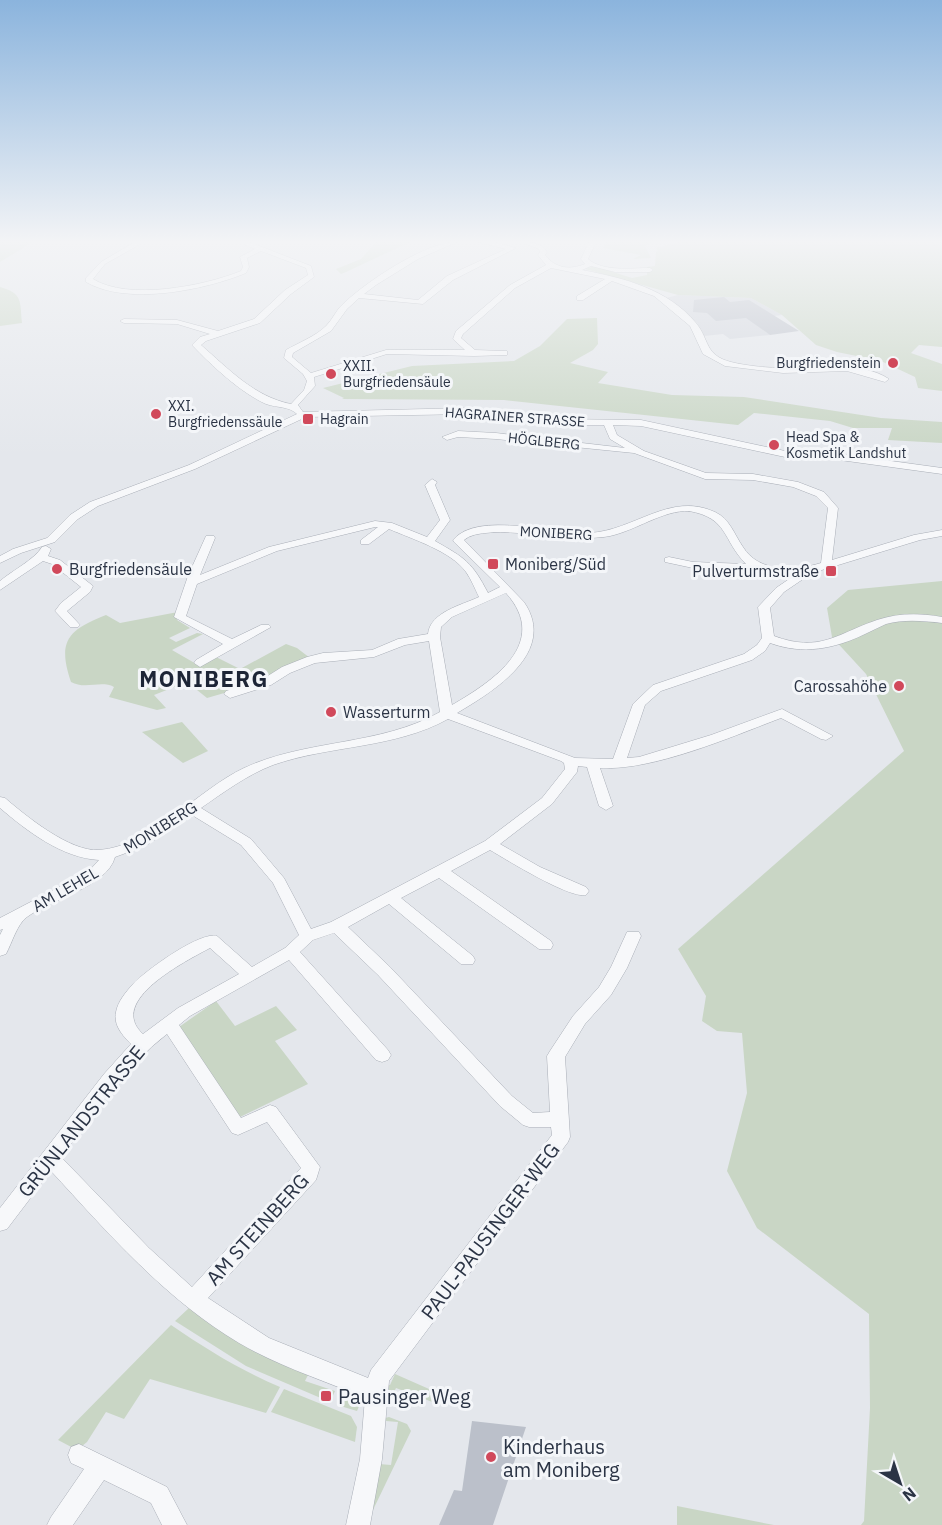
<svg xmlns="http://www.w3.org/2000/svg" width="942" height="1525" viewBox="0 0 942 1525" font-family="'IBM Plex Sans',sans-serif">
	<rect width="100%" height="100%" fill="#e4e7ec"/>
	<path fill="#d2d6de" d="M 678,295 L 751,298 L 782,315 L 749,319 L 770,335 L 730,339 L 723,334 L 704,336 L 697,323 L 666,298 Z"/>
	<g fill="#c9d6c5">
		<path d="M 0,242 L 33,242 L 0,262 Z"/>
		<path d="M 376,242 L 410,242 L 346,272 L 341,274 L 336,269 L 361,259 Z"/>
		<path d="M 606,242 L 652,242 L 645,246 L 651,258 L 633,259 L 641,255 L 603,248 Z"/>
		<path d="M 678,242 L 942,242 L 942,347 L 919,345 L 911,353 L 942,364 L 942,391 L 918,388 L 915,377 L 881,361 L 837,352 L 816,345 L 782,315 L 751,298 L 678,295 L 585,269 L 594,266 L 632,278 L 647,275 L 647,267 L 655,266 L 656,252 L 658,251 L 656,248 Z"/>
		<path d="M 0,287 C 23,293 20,302 22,323 L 0,326 Z"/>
		<path d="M 597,318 L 598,344 L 593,350 L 570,363 L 608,372 L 598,383 L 672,395 L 744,397 L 881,418 L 942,422 L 942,443 L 888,440 L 892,428 L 853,428 L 830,421 L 754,413 L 738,425 L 504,400 L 342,399 L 344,398 L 323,388 L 412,366 L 514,361 L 540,346 L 567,319 Z"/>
		<path d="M 942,581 L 942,1525 L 861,1525 L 864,1521 L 870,1408 L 869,1314 L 757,1228 L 727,1171 L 747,1093 L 742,1033 L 717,1031 L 702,1021 L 706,996 L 678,949 L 904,751 L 866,674 L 832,637 L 827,608 L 848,590 Z"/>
		<path d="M 178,612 L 177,620 L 190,628 L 169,638 L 176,642 L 197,633 L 203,634 L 172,650 L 198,665 L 216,657 L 240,669 L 286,644 L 297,648 L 310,658 L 252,685 L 207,698 L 187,682 L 154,695 L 166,708 L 157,710 L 109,697 L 114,687 C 101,680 85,690 71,682 C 57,641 68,630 106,615 L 120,623 Z"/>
		<path d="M 182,722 L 208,751 L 183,763 L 142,732 Z"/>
		<path d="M 216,1001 L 235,1026 L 276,1006 L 297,1030 L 275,1041 L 308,1084 L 240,1117 L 179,1027 Z"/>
		<path d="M 189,1308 L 211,1324 L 309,1373 L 305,1381 L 335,1391 L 330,1402 L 246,1366 L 175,1321 Z"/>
		<path d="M 171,1325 C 206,1349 240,1370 280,1387 L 266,1413 L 150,1379 L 124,1419 L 106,1412 L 87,1442 L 77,1450 L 58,1440 Z"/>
		<path d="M 395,1374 L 445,1396 L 440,1405 L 396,1388 L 391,1399 L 384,1402 L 384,1384 L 390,1385 Z"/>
		<path d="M 345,1388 L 363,1397 L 357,1411 L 337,1405 Z"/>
		<path d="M 284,1389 L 351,1416 L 357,1427 L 355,1442 L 271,1412 Z"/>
		<path d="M 389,1417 L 407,1424 L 411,1431 L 372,1512 L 379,1464 L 391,1465 L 398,1422 L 386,1421 L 385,1418 Z"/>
		<path d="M 677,1506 L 774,1525 L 677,1525 Z"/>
	</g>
	<g fill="#bbc0ca">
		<path d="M 724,297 L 730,302 L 749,300 L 799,331 L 770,335 L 746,318 L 716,321 L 707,313 L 693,312 L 694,300 Z"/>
		<path d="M 472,1421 L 526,1427 L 493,1525 L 439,1525 L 454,1490 L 462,1491 Z"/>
	</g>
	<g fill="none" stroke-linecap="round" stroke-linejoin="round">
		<defs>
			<g id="minor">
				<path d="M 135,242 L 144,242 L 105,264 L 93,279 C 128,301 204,286 241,271 L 243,267 L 240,257 L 255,249 L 239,242 L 249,242 L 311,266 L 314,277 L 291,294 L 260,323 L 206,341 L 201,345 C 229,369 253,396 291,404 L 304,390 L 307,381 L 303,374 L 284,358 L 286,350 C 298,343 316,336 326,326 C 333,319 336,310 343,304 C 366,282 425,242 457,242 L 418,259 L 376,285 L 364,294 L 418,300 L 447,276 L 506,249 L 478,242 L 494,242 L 516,248 L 453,280 L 423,304 L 359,298 L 347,309 L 331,331 L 293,353 L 292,357 L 311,373 L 386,350 L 465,350 L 453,339 L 456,331 L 510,285 L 546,265 L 538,255 L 540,252 L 539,249 L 521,242 C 531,242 541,243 547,252 L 545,255 C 556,269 570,270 585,264 L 581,259 L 589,242 L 596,242 L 588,259 C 603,272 631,268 650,268 L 653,270 L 650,272 L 615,272 L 591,266 L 582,270 C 624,278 668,289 696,323 C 710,340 704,355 731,362 C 747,366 769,368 786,368 C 816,368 863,361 889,379 L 885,382 L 847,371 L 783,373 L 725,366 L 703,354 L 690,326 L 654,296 L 612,281 L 583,300 L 577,300 L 577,296 L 605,279 L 551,268 L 515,288 L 463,334 L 461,338 L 475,350 L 504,351 L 507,351 L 507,355 L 474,356 L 387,354 L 314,377 L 315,386 L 298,405 L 303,412 L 468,408 L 551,419 L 641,420 L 785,451 L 840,454 L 942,468 L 942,474 L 840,460 L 785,457 L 641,426 L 613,425 L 617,435 L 644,451 L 706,473 L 753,474 L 798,482 L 824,492 L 838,508 L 832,560 L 914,535 L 942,530 L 942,536 L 920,540 L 812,573 L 784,592 L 770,608 L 774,636 C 820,653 836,634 877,620 C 898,613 920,613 942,617 L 942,623 C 924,621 904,619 886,624 C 879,627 872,631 865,634 C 834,649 803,655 770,643 L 765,651 L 752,660 L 661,691 L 645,705 L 627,758 L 639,757 L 711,735 L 782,709 L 833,736 L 826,740 L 821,739 L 781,718 C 731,737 653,771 600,768 L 613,806 L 606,810 L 599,806 L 587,767 L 578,766 L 577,772 L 552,804 L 500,844 L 540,867 L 586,887 L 589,891 L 586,895 C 570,899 507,860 490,850 L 451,871 L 551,941 L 553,945 L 551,949 L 539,949 L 439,878 L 401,898 L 473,956 L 475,960 L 473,964 L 461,964 L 389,904 L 348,927 L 390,967 L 512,1096 L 533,1113 L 550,1112 L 547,1056 L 550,1051 L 573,1016 L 599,987 L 611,967 L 627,932 L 639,932 L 641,936 L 627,968 L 611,995 L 585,1024 L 565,1057 L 570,1137 L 568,1142 L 389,1381 L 382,1459 L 370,1525 L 346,1525 L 360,1459 L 365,1398 C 323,1380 278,1366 239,1343 C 165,1299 108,1233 51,1171 L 7,1229 L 0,1231 L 0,1208 L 104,1074 L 131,1044 C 123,1036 113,1025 116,1012 C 118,1001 126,992 133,984 C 145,971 200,931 217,936 L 252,967 L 285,948 L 299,935 L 273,883 L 241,845 L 192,815 L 145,846 L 115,857 C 107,887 51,899 27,917 C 17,924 12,943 6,954 L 0,956 L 0,935 L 3,929 L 0,930 L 0,918 L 88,872 L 99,860 C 62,858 27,831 0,808 L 0,797 L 5,798 C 26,816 70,852 99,850 C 149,847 199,789 244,768 C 306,739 380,746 440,712 L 429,641 L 405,645 L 374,657 L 315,663 L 290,673 L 271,685 L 230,698 L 224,694 L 226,691 L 263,679 L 282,667 L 307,657 L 323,653 L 372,650 L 398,639 L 428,634 C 430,612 462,605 479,597 C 475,589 471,579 466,572 C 451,551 412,539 389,529 L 369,544 L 361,544 L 361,540 L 378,527 L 375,527 L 277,551 L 197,584 L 186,616 L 232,639 L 261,625 L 269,625 L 271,627 L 200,667 L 194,663 L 196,660 L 223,644 L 174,617 L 188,576 L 206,536 L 214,536 L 215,538 L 200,575 L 269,547 L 375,521 L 392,523 L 427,537 L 440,520 L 425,485 L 432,479 L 437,482 L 435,485 L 450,520 L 435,541 C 465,558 472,562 488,593 L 500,587 L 454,542 L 453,540 C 478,510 554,535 589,533 C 634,531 670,491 715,512 C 730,519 734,534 743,547 C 759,573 795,571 821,563 L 828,508 L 816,496 L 793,487 L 753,480 L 705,479 L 634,453 L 496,439 L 458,437 L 447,440 L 442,437 L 458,431 L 496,433 L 625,448 L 610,439 L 604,425 L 551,425 L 468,414 L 306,417 L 195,469 L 98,506 L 78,519 L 55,542 L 21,553 L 0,563 L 0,556 L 13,549 L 47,538 L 70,515 L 90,502 L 189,465 L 297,414 C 289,406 277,408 266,404 C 241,393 211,365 192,345 L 200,337 L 210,334 L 177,324 L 124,323 L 120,321 L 124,319 L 177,320 L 218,331 L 254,319 L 285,290 L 308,275 L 306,268 L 261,251 L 247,258 L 249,267 L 246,273 C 205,290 127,306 86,282 L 86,278 L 101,262 ZM 689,511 C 729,518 722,540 746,564 L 693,562 L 669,557 L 665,558 L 665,562 L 693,568 L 795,575 L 776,588 L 758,607 L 762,638 L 757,645 L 744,654 L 653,685 L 633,704 L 613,759 L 575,758 L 457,713 C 494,691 558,652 524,602 L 464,540 C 485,521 575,544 610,536 C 637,530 663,510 689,511 ZM 506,593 C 551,643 493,681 452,705 L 440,637 L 441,627 L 452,617 ZM 448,719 L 561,761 L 564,763 L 565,769 L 542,798 L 485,841 L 331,922 L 311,929 L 284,878 L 251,839 L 201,808 C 224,792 247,775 273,765 C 330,745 394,749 448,719 ZM 334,933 L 378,975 L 500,1106 L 523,1125 L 529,1127 L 551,1127 L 552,1135 L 371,1370 L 368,1378 L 269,1338 L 208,1298 L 316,1180 L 320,1167 L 276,1107 L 270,1105 L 241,1118 L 179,1025 L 190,1016 L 289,960 L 376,1060 L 382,1062 L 388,1060 L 391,1055 L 388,1050 L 300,952 L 313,940 ZM 210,948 L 239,974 L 178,1008 L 143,1034 C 106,1001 186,961 210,948 ZM 167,1034 L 232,1133 L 238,1135 L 267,1122 L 301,1168 L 192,1287 L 149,1248 L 61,1157 C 94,1114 124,1067 167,1034 Z"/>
				<path d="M 46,546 L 51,549 L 48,556 L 60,560 L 93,586 L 90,592 L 67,611 L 80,625 L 78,627 L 70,627 L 55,611 L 61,603 L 81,587 L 52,564 L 43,561 L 0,590 L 0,581 C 13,570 34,560 42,547 Z"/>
				<path d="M 79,1444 L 167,1487 L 187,1525 L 162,1525 L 151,1503 L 104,1480 L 73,1525 L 47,1525 L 51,1517 L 84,1469 L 71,1463 L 68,1455 L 71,1447 Z"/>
			</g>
		</defs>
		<use href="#minor" stroke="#a9aeb7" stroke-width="1"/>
		<use href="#minor" fill="#f7f8fa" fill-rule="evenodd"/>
	</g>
	<linearGradient id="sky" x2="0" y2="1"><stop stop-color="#8bb4dd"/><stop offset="0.53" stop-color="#f3f4f6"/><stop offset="1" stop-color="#f3f4f6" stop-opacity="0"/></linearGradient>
	<rect width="942" height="456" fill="url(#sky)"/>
	<g fill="#d1495b" stroke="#f4f6f9" stroke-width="2">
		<circle cx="893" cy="363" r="6"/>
		<circle cx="331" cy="374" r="6"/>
		<circle cx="156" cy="414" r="6"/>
		<rect x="302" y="413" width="12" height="12" rx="3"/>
		<circle cx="774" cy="445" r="6"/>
		<rect x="487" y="558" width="12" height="12" rx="3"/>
		<circle cx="57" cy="569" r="6"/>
		<rect x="825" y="565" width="12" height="12" rx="3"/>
		<circle cx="899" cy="686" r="6"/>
		<circle cx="331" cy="712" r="6"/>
		<rect x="320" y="1390" width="12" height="12" rx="3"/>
		<circle cx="491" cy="1457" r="6"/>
	</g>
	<g text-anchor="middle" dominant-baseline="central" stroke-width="6" stroke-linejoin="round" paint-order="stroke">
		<g font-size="14" fill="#2b3445" stroke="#f4f6f9" text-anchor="start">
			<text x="881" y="363" text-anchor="end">Burgfriedenstein</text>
			<text x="343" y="366">XXII.<tspan x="343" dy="16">Burgfriedensäule</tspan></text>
			<text x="168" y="406">XXI.<tspan x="168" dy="16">Burgfriedenssäule</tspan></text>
			<text x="320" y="419">Hagrain</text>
			<text x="786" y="437">Head Spa &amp;<tspan x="786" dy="16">Kosmetik Landshut</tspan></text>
		</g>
		<g font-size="14" fill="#2b3445" stroke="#f4f6f9">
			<text transform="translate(515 417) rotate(4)">HAGRAINER STRASSE</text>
			<text transform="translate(544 441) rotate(6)">HÖGLBERG</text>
			<text transform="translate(556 533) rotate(3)">MONIBERG</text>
		</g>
		<g font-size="16" fill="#2b3445" stroke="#f4f6f9" text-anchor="start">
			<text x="505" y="564">Moniberg/Süd</text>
			<text x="69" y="569">Burgfriedensäule</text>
			<text x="819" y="571" text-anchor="end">Pulverturmstraße</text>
			<text x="887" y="686" text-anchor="end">Carossahöhe</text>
			<text x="343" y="712">Wasserturm</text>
		</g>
		<g font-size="16" fill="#2b3445" stroke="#f4f6f9">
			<text transform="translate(160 827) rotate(-32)">MONIBERG</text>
			<text transform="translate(65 889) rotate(-30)">AM LEHEL</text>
		</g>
		<g font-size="20" fill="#2b3445" stroke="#f4f6f9">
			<text transform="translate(81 1121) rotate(-51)">GRÜNLANDSTRASSE</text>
			<text transform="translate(257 1229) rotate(-48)">AM STEINBERG</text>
			<text transform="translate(490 1231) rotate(-53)">PAUL-PAUSINGER-WEG</text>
		</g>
		<g font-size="20" fill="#2b3445" stroke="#f4f6f9" text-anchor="start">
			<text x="338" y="1396">Pausinger Weg</text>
			<text x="503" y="1446">Kinderhaus<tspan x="503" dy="23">am Moniberg</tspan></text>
		</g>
		<g font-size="22" font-weight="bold" letter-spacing="1.5" fill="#1d2536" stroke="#f4f6f9">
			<text x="204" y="678">MONIBERG</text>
		</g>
	</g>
	<g transform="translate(900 1483) rotate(141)" stroke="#f4f6f9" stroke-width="4.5" paint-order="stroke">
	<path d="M0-4.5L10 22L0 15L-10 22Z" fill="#2b3445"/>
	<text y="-9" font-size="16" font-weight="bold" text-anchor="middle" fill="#2b3445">N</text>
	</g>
</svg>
